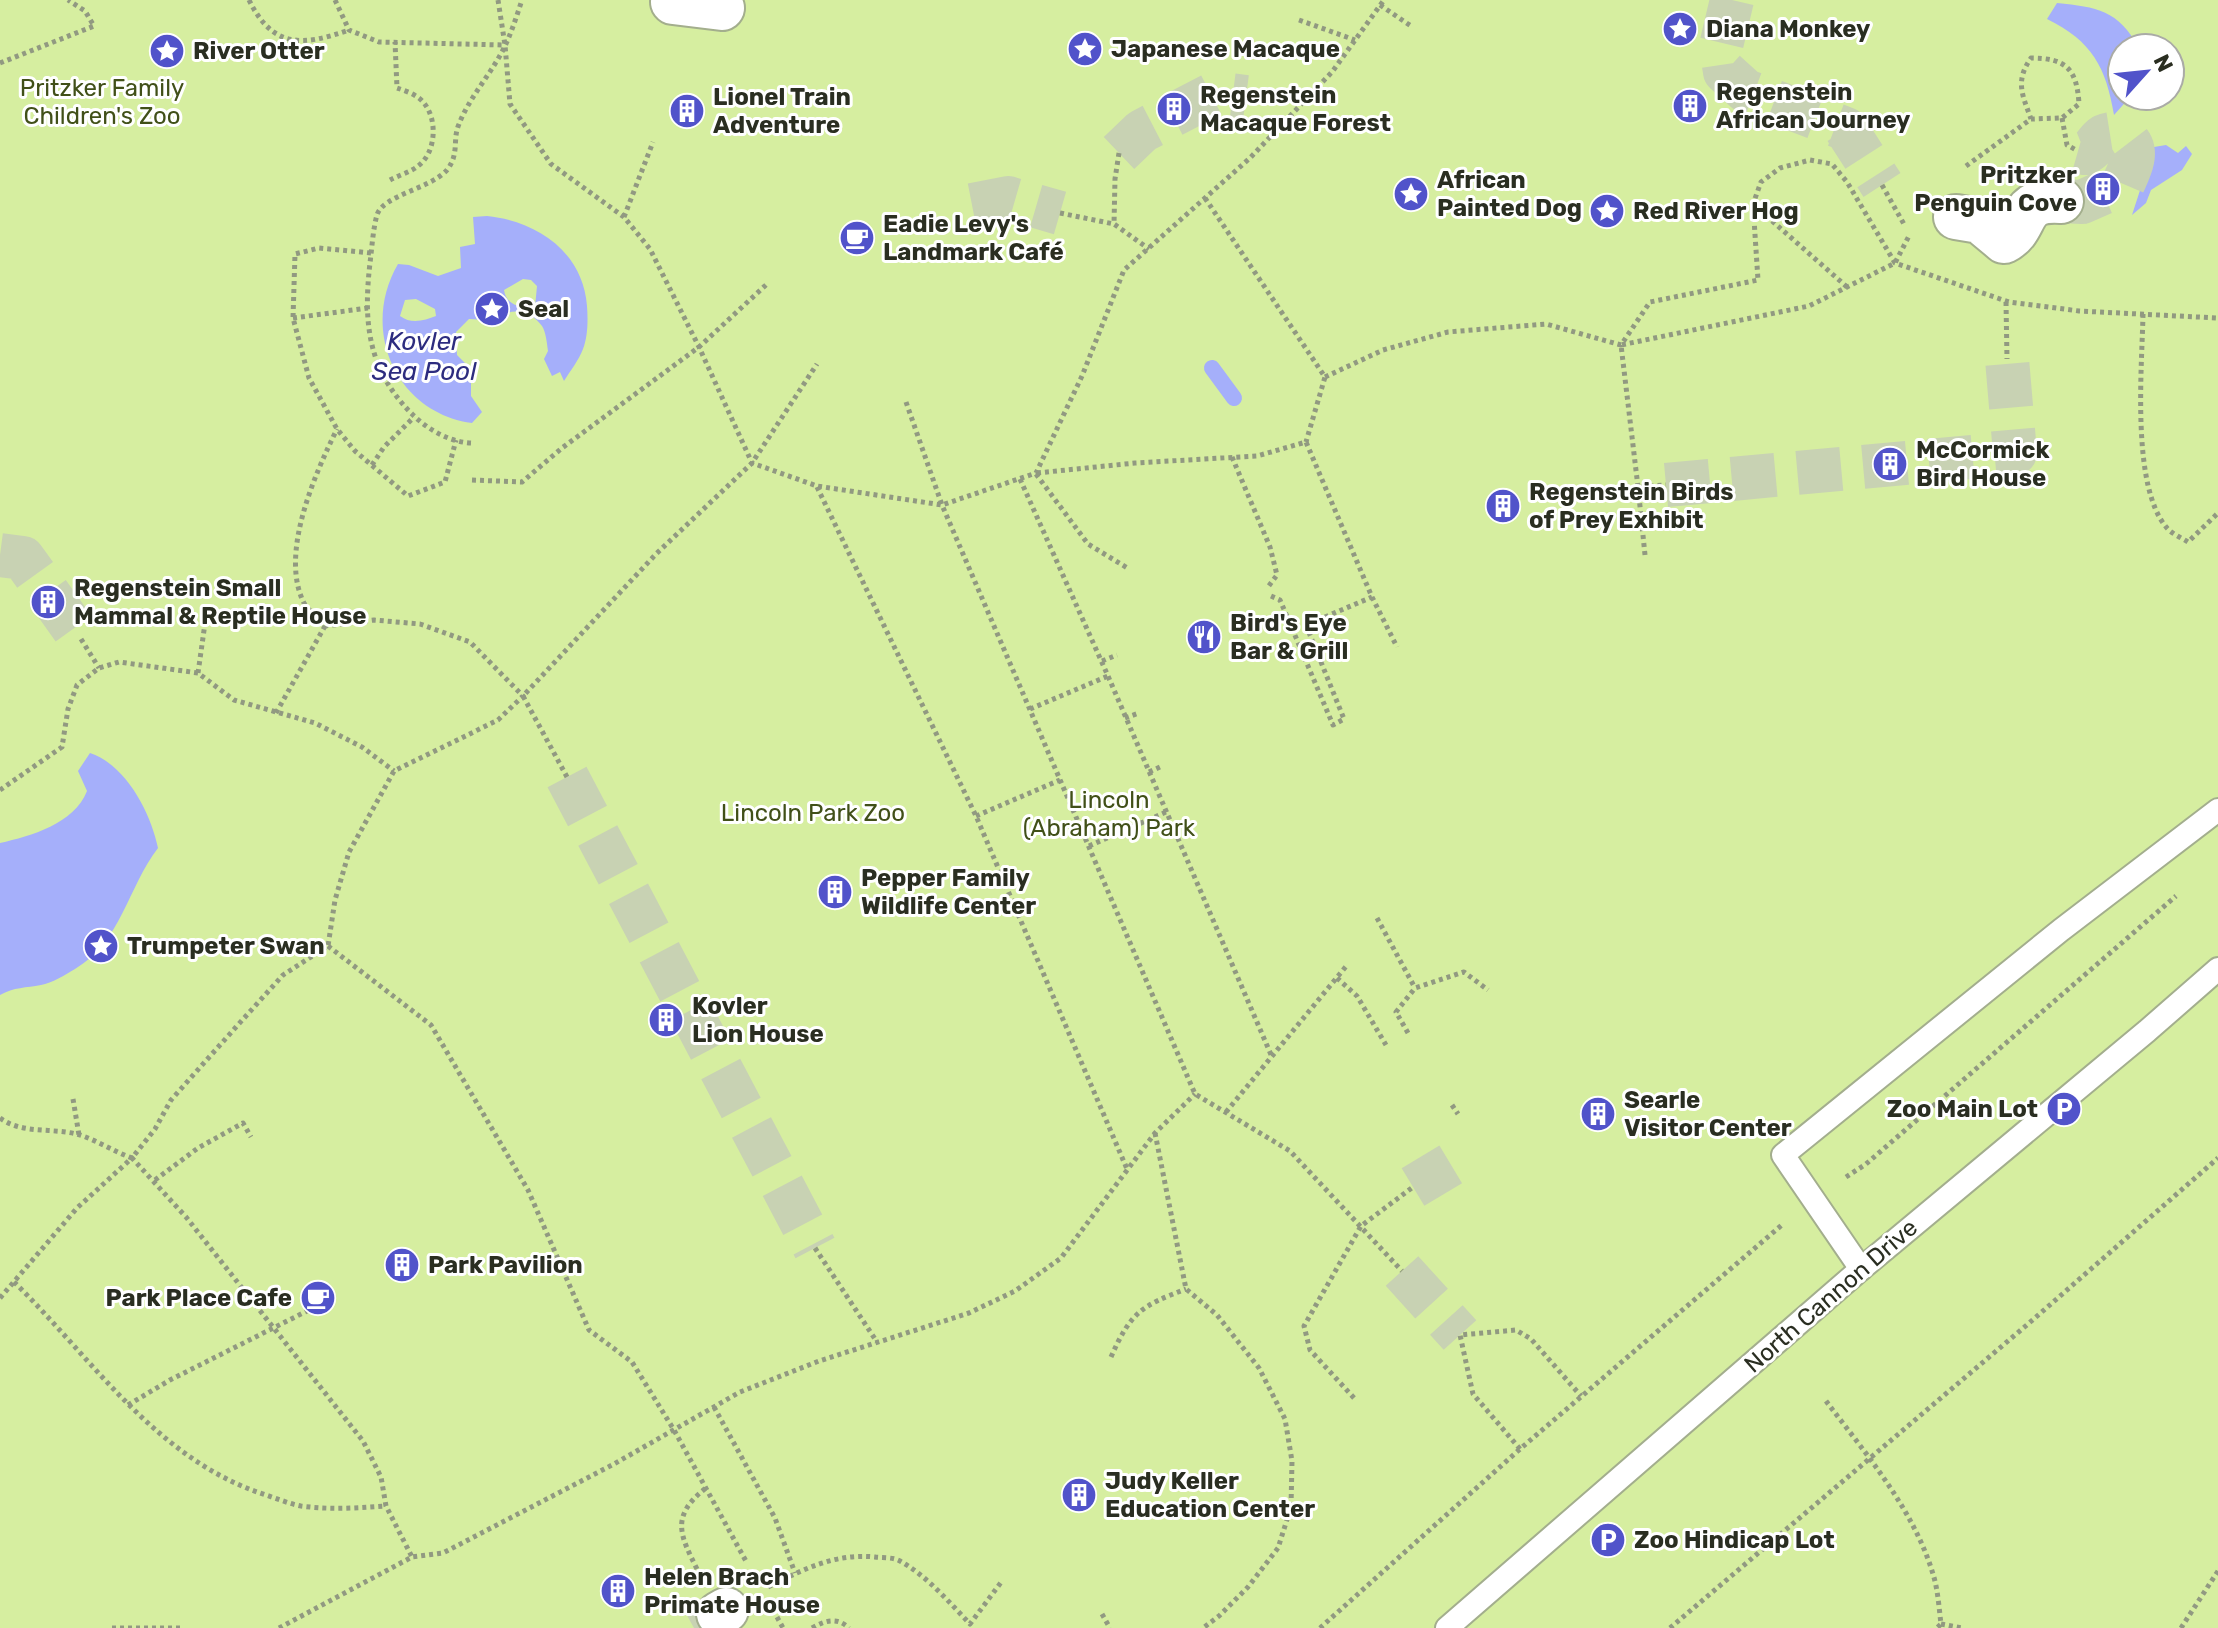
<svg xmlns="http://www.w3.org/2000/svg" width="2218" height="1628" viewBox="0 0 2218 1628" font-family="Rubik,sans-serif">
	<rect width="100%" height="100%" fill="#effbd8"/>
	<path fill="#d6eea0" fill-rule="evenodd" d="M 0,0 L 2218,0 L 2218,1628 L 0,1628 ZM 2122,48 L 2170,48 L 2170,96 L 2122,96 Z"/>
	<g fill="#a5affa" fill-rule="evenodd">
		<path d="M 2057,3 C 2097,7 2118,10 2139,48 L 2122,48 L 2122,96 L 2131,96 L 2114,115 C 2106,67 2092,41 2047,19 Z"/>
		<path d="M 2166,145 L 2178,153 L 2186,146 L 2192,154 L 2182,170 L 2151,190 L 2146,203 L 2132,215 L 2154,147 Z"/>
		<path d="M 487,216 C 537,221 583,252 587,306 C 588,320 588,336 583,349 C 579,360 570,371 564,381 L 560,372 L 552,376 L 544,359 L 548,351 C 547,344 546,332 542,326 C 529,308 506,306 493,324 L 486,320 L 469,319 L 456,332 L 457,355 L 471,369 L 471,396 L 482,412 L 472,423 C 395,412 360,329 398,264 L 409,265 L 438,276 L 461,268 L 460,247 L 475,244 L 473,217 ZM 523,279 L 531,280 L 537,286 L 535,307 C 521,309 506,305 504,290 ZM 416,299 L 435,309 L 436,316 C 425,320 412,325 400,316 L 405,300 Z"/>
		<path d="M 90,753 C 126,765 151,813 158,848 C 128,887 121,942 75,969 C 65,975 52,983 41,985 C 26,988 14,987 0,995 L 0,843 C 31,836 74,824 87,791 L 78,771 Z"/>
	</g>
	<g fill="none" stroke-linecap="round" stroke-linejoin="round">
		<path stroke="#a5affa" stroke-width="16" d="M 1212,368 L 1234,398"/>
		<g stroke="#c8d2b3" stroke-width="44" stroke-dasharray="44 22" stroke-linecap="butt">
			<path d="M 1732,0 L 1721,46 L 1725,72 L 1746,91 L 1846,129 L 1882,185"/>
			<path d="M 1119,153 L 1142,131 L 1215,93 L 1246,97"/>
			<path d="M 2061,201 L 2082,202 L 2123,184 C 2129,170 2142,148 2123,137 C 2118,133 2110,133 2104,136 C 2096,141 2095,149 2085,153 L 2078,151"/>
			<path d="M 972,205 L 1008,198 L 1060,213"/>
			<path d="M 1666,485 L 2015,453 L 2007,359"/>
			<path d="M 0,555 L 23,558 L 81,639"/>
			<path d="M 567,777 L 815,1248"/>
			<path d="M 1413,1187 L 1453,1163"/>
			<path d="M 1402,1271 L 1460,1335"/>
			<path d="M 694,1628 L 719,1614"/>
		</g>
		<defs>
			<g id="lane">
				<path d="M 1861,1269 L 1783,1155 L 2061,930 L 2218,810"/>
				<path d="M 1447,1628 L 1861,1269 L 2147,1031 L 2218,969"/>
			</g>
			<g id="street">
				<path d="M 673,2 L 722,8"/>
				<path d="M 1956,217 L 1980,221 L 2004,241 C 2030,228 2015,198 2061,201"/>
				<path d="M 719,1614 L 726,1610"/>
			</g>
		</defs>
		<use href="#lane" stroke="#a3ae8d" stroke-width="26"/>
		<use href="#street" stroke="#a3ae8d" stroke-width="48"/>
		<g stroke="#919981" stroke-width="5" stroke-dasharray="4 4" stroke-linecap="butt">
			<path d="M 249,0 C 273,49 303,46 349,30"/>
			<path d="M 335,0 L 349,30 L 379,42 L 504,45"/>
			<path d="M 498,0 L 505,45 L 510,104 L 551,164 L 624,217 L 650,249 L 699,347 L 752,463 L 817,486 L 942,505 L 1036,473 L 1082,376 L 1124,270 L 1250,158 L 1332,72 L 1384,0"/>
			<path d="M 1380,5 L 1411,26"/>
			<path d="M 1299,20 L 1355,40"/>
			<path d="M 0,63 L 94,26 L 85,11 L 68,0"/>
			<path d="M 2062,118 L 2067,145 L 2078,151"/>
			<path d="M 1119,153 L 1115,179 L 1114,224 L 1149,249"/>
			<path d="M 1966,166 L 2031,119 L 2062,118 L 2079,104 C 2077,69 2066,58 2031,58 C 2015,81 2022,94 2031,119"/>
			<path d="M 390,180 C 399,175 411,172 418,166 C 436,153 438,120 424,103 C 418,95 406,91 397,88 L 395,42"/>
			<path d="M 1882,185 L 1905,226"/>
			<path d="M 1205,198 L 1325,377 L 1306,442"/>
			<path d="M 1754,205 L 1847,287"/>
			<path d="M 1060,213 L 1114,224"/>
			<path d="M 624,217 L 653,142"/>
			<path d="M 942,231 L 948,227"/>
			<path d="M 371,253 L 319,248 L 295,254 L 293,318 L 309,378 L 337,429 L 355,451 L 408,496 L 445,482 L 456,440"/>
			<path d="M 2006,302 L 2007,359"/>
			<path d="M 2143,314 C 2142,368 2131,487 2167,528 C 2172,534 2182,538 2188,542 L 2218,513"/>
			<path d="M 293,318 L 368,308"/>
			<path d="M 1325,377 L 1383,350 L 1448,332 L 1546,324 L 1621,345 L 1650,302 L 1758,280 L 1753,204 L 1761,182 L 1780,168 L 1810,160 L 1832,164 L 1847,182 L 1895,263 L 2009,302 L 2079,311 L 2218,318"/>
			<path d="M 906,402 L 942,505 L 1195,1094 L 1290,1151 L 1402,1271"/>
			<path d="M 471,443 C 449,442 427,429 412,414 C 368,370 363,323 370,263 C 372,247 373,229 377,215 C 383,195 430,189 447,170 C 460,153 452,140 459,124 C 470,96 492,73 505,46 C 512,31 517,15 522,0"/>
			<path d="M 1232,457 L 1270,547 L 1277,575 L 1268,587"/>
			<path d="M 372,465 L 384,447 L 414,417"/>
			<path d="M 1037,473 L 1135,463 L 1257,456 L 1306,442 L 1372,597 L 1397,647"/>
			<path d="M 1036,474 L 1088,544 L 1129,569"/>
			<path d="M 1020,479 L 1108,676 L 1272,1057"/>
			<path d="M 472,480 L 522,482 L 562,448 L 699,347 L 767,284"/>
			<path d="M 817,487 L 976,816 L 1127,1169"/>
			<path d="M 1638,487 L 1621,345 L 1809,306 L 1895,263 L 1910,234"/>
			<path d="M 1645,555 L 1638,487 L 1666,485"/>
			<path d="M 1271,596 L 1280,600 L 1333,725 L 1344,719 L 1306,625 L 1372,597"/>
			<path d="M 81,639 L 99,668"/>
			<path d="M 1102,661 L 1117,655"/>
			<path d="M 198,673 L 208,602"/>
			<path d="M 1030,709 L 1108,676"/>
			<path d="M 276,713 L 325,626"/>
			<path d="M 1125,718 L 1139,713"/>
			<path d="M 1149,772 L 1162,766"/>
			<path d="M 567,777 L 523,696 L 656,554 L 752,463 L 817,364"/>
			<path d="M 0,790 L 62,747 L 68,709 L 77,685 L 99,668 L 119,662 L 198,673 L 234,700 L 315,723 L 362,747 L 394,771"/>
			<path d="M 976,816 L 1060,780"/>
			<path d="M 1089,846 L 1166,812"/>
			<path d="M 1377,918 L 1415,988"/>
			<path d="M 328,946 L 431,1025 L 528,1190 L 589,1330 L 632,1362 L 674,1430 L 747,1563"/>
			<path d="M 1337,978 L 1357,996 L 1386,1045"/>
			<path d="M 1408,1033 L 1396,1012 L 1415,988 L 1464,972 L 1488,990"/>
			<path d="M 73,1099 L 79,1135"/>
			<path d="M 1452,1105 L 1458,1114"/>
			<path d="M 1226,1112 L 1348,964"/>
			<path d="M 0,1118 C 23,1135 54,1127 80,1135 C 98,1141 115,1152 132,1158 L 155,1129 L 171,1100 L 236,1027 L 283,975 L 328,946 L 335,900 L 349,852 L 394,771 L 498,720 L 523,696 L 470,642 L 420,624 L 374,620 L 325,626 C 319,619 309,611 304,603 C 279,554 315,474 337,429"/>
			<path d="M 1155,1133 L 1186,1289 L 1217,1315 L 1259,1368 L 1285,1419 L 1292,1461 L 1291,1507 L 1278,1548 L 1248,1587 L 1219,1616 L 1203,1628"/>
			<path d="M 1846,1177 L 1866,1164 L 2176,896"/>
			<path d="M 155,1180 L 198,1148 L 243,1123 L 251,1137"/>
			<path d="M 815,1248 L 877,1342"/>
			<path d="M 14,1282 C 93,1359 156,1460 266,1495 C 278,1499 290,1504 301,1506 C 330,1510 358,1508 386,1506"/>
			<path d="M 0,1298 L 77,1208 L 132,1158 L 186,1217 L 363,1441 L 381,1477 L 386,1506 L 412,1557"/>
			<path d="M 1111,1357 C 1131,1312 1141,1306 1186,1289"/>
			<path d="M 1354,1398 L 1310,1350 L 1304,1326 L 1361,1226 L 1413,1187"/>
			<path d="M 1826,1401 C 1866,1454 1914,1510 1933,1574 C 1938,1590 1939,1608 1941,1624 L 1937,1628"/>
			<path d="M 128,1405 L 170,1380 L 313,1308"/>
			<path d="M 714,1407 L 775,1518 L 795,1573"/>
			<path d="M 1520,1449 L 1473,1394 L 1460,1335 L 1516,1330 L 1531,1339 L 1581,1396"/>
			<path d="M 697,1569 C 680,1535 670,1516 706,1488"/>
			<path d="M 768,1587 C 804,1569 835,1553 875,1557 C 883,1558 893,1557 900,1561 C 927,1576 949,1602 970,1624 L 1002,1581"/>
			<path d="M 1102,1614 L 1110,1628"/>
			<path d="M 777,1617 L 783,1628"/>
			<path d="M 1941,1624 L 1962,1628"/>
			<path d="M 112,1628 L 184,1628"/>
			<path d="M 279,1628 L 412,1557 L 443,1553 L 614,1464 L 740,1392 L 819,1361 L 969,1313 L 1015,1291 L 1061,1258 L 1155,1133 L 1195,1094"/>
			<path d="M 812,1628 C 826,1620 837,1617 849,1628"/>
			<path d="M 1320,1628 L 1520,1449 L 1783,1224"/>
			<path d="M 1670,1628 L 2028,1324 L 2218,1158"/>
			<path d="M 2181,1628 L 2218,1571"/>
		</g>
		<use href="#lane" stroke="#fff" stroke-width="22"/>
		<use href="#street" stroke="#fff" stroke-width="44"/>
	</g>
	<defs>
		<symbol id="sight-disc" viewBox="-11 -11 22 22"><circle r="9.5" fill="#5153ca" stroke="#fff"/><path d="M0-6L1.8-2.2L6-1.7L2.9 1.2L3.7 5.4L0 3.3L-3.7 5.4L-2.9 1.2L-6-1.7L-1.8-2.2Z" fill="#fff"/></symbol>
		<symbol id="building-disc" viewBox="-11 -11 22 22"><circle r="9.5" fill="#5153ca" stroke="#fff"/><path d="M-4-6H4V6H1V3H-1V6H-4ZM-2.5-4.3h1.7v1.8h-1.7ZM.8-4.3h1.7v1.8H.8ZM-2.5-1h1.7V.8h-1.7ZM.8-1h1.7V.8H.8Z" fill="#fff"/></symbol>
		<symbol id="cafe-disc" viewBox="-11 -11 22 22"><circle r="9.5" fill="#5153ca" stroke="#fff"/><path d="M-5.5-4.5H6V0H3Q3 3.5 0 3.5H-2.5Q-5.5 3.5-5.5 0ZM3-3.2v2h1.7v-2ZM-6 4.5H4V6H-6Z" fill="#fff"/></symbol>
		<symbol id="restaurant-disc" viewBox="-11 -11 22 22"><circle r="9.5" fill="#5153ca" stroke="#fff"/><path d="M-5-6h1v4h1v-4h1v4h1v-4h1v5L-1.5 .5V6h-2V.5L-5-1ZM5-6V6H3V1.5H1.5Q1.5-4 5-6Z" fill="#fff"/></symbol>
		<symbol id="parking-disc" viewBox="-11 -11 22 22"><circle r="9.5" fill="#5153ca" stroke="#fff"/><path d="M-3.5-5.5H1a3.5 3.5 0 0 1 0 7H-1V5.5H-3.5ZM-1-3.4V-.6H.8a1.4 1.4 0 0 0 0-2.8Z" fill="#fff"/></symbol>
	</defs>
	<g fill-rule="evenodd">
		<use href="#sight-disc" x="1660" y="9" width="40" height="40"/>
		<use href="#sight-disc" x="1065" y="29" width="40" height="40"/>
		<use href="#sight-disc" x="147" y="31" width="40" height="40"/>
		<use href="#building-disc" x="1670" y="86" width="40" height="40"/>
		<use href="#building-disc" x="1154" y="89" width="40" height="40"/>
		<use href="#building-disc" x="667" y="91" width="40" height="40"/>
		<use href="#building-disc" x="2083" y="169" width="40" height="40"/>
		<use href="#sight-disc" x="1391" y="174" width="40" height="40"/>
		<use href="#sight-disc" x="1587" y="191" width="40" height="40"/>
		<use href="#cafe-disc" x="837" y="218" width="40" height="40"/>
		<use href="#sight-disc" x="472" y="289" width="40" height="40"/>
		<use href="#building-disc" x="1870" y="444" width="40" height="40"/>
		<use href="#building-disc" x="1483" y="486" width="40" height="40"/>
		<use href="#building-disc" x="28" y="582" width="40" height="40"/>
		<use href="#restaurant-disc" x="1184" y="617" width="40" height="40"/>
		<use href="#building-disc" x="815" y="872" width="40" height="40"/>
		<use href="#sight-disc" x="81" y="926" width="40" height="40"/>
		<use href="#building-disc" x="646" y="1000" width="40" height="40"/>
		<use href="#parking-disc" x="2044" y="1089" width="40" height="40"/>
		<use href="#building-disc" x="1578" y="1094" width="40" height="40"/>
		<use href="#building-disc" x="382" y="1245" width="40" height="40"/>
		<use href="#cafe-disc" x="298" y="1278" width="40" height="40"/>
		<use href="#building-disc" x="1059" y="1475" width="40" height="40"/>
		<use href="#parking-disc" x="1588" y="1520" width="40" height="40"/>
		<use href="#building-disc" x="598" y="1571" width="40" height="40"/>
	</g>
	<g text-anchor="middle" dominant-baseline="central" stroke-width="6" stroke-linejoin="round" paint-order="stroke">
		<g font-size="24" font-weight="bold" fill="#2a2e21" stroke="#fff" text-anchor="start">
			<text x="1706" y="29">Diana Monkey</text>
			<text x="1111" y="49">Japanese Macaque</text>
			<text x="193" y="51">River Otter</text>
			<text x="1716" y="92">Regenstein<tspan x="1716" dy="28">African Journey</tspan></text>
			<text x="1200" y="95">Regenstein<tspan x="1200" dy="28">Macaque Forest</tspan></text>
			<text x="713" y="97">Lionel Train<tspan x="713" dy="28">Adventure</tspan></text>
			<text x="2077" y="175" text-anchor="end">Pritzker<tspan x="2077" dy="28">Penguin Cove</tspan></text>
			<text x="1437" y="180">African<tspan x="1437" dy="28">Painted Dog</tspan></text>
			<text x="1633" y="211">Red River Hog</text>
			<text x="883" y="224">Eadie Levy's<tspan x="883" dy="28">Landmark Café</tspan></text>
			<text x="518" y="309">Seal</text>
			<text x="1916" y="450">McCormick<tspan x="1916" dy="28">Bird House</tspan></text>
			<text x="1529" y="492">Regenstein Birds<tspan x="1529" dy="28">of Prey Exhibit</tspan></text>
			<text x="74" y="588">Regenstein Small<tspan x="74" dy="28">Mammal &amp; Reptile House</tspan></text>
			<text x="1230" y="623">Bird's Eye<tspan x="1230" dy="28">Bar &amp; Grill</tspan></text>
			<text x="861" y="878">Pepper Family<tspan x="861" dy="28">Wildlife Center</tspan></text>
			<text x="127" y="946">Trumpeter Swan</text>
			<text x="692" y="1006">Kovler<tspan x="692" dy="28">Lion House</tspan></text>
			<text x="1624" y="1100">Searle<tspan x="1624" dy="28">Visitor Center</tspan></text>
			<text x="2038" y="1109" text-anchor="end">Zoo Main Lot</text>
			<text x="428" y="1265">Park Pavilion</text>
			<text x="292" y="1298" text-anchor="end">Park Place Cafe</text>
			<text x="1105" y="1481">Judy Keller<tspan x="1105" dy="28">Education Center</tspan></text>
			<text x="1634" y="1540">Zoo Hindicap Lot</text>
			<text x="644" y="1577">Helen Brach<tspan x="644" dy="28">Primate House</tspan></text>
		</g>
		<g font-size="24" fill="#415018" stroke="#fff">
			<text x="102" y="88">Pritzker Family<tspan x="102" dy="28">Children's Zoo</tspan></text>
			<text x="1109" y="800">Lincoln<tspan x="1109" dy="28">(Abraham) Park</tspan></text>
			<text x="813" y="813">Lincoln Park Zoo</text>
		</g>
		<g font-size="24" fill="#2a2e21" stroke="#fff">
			<text transform="translate(1831 1296) rotate(-41)">North Cannon Drive</text>
		</g>
		<g font-size="26" font-style="italic" fill="#2d2c7f" stroke="#fff">
			<text x="424" y="341">Kovler<tspan x="424" dy="30">Sea Pool</tspan></text>
		</g>
	</g>
	<g transform="translate(2146 72) rotate(63)"><circle r="38" fill="#ffffff" stroke="#aaaba6" stroke-width="2"/>
	<path d="M0-6L14 30L0 20L-14 30Z" fill="#5153ca"/>
	<text y="-12" font-size="22" font-weight="bold" text-anchor="middle" fill="#2a2e21">N</text>
	</g>
</svg>
